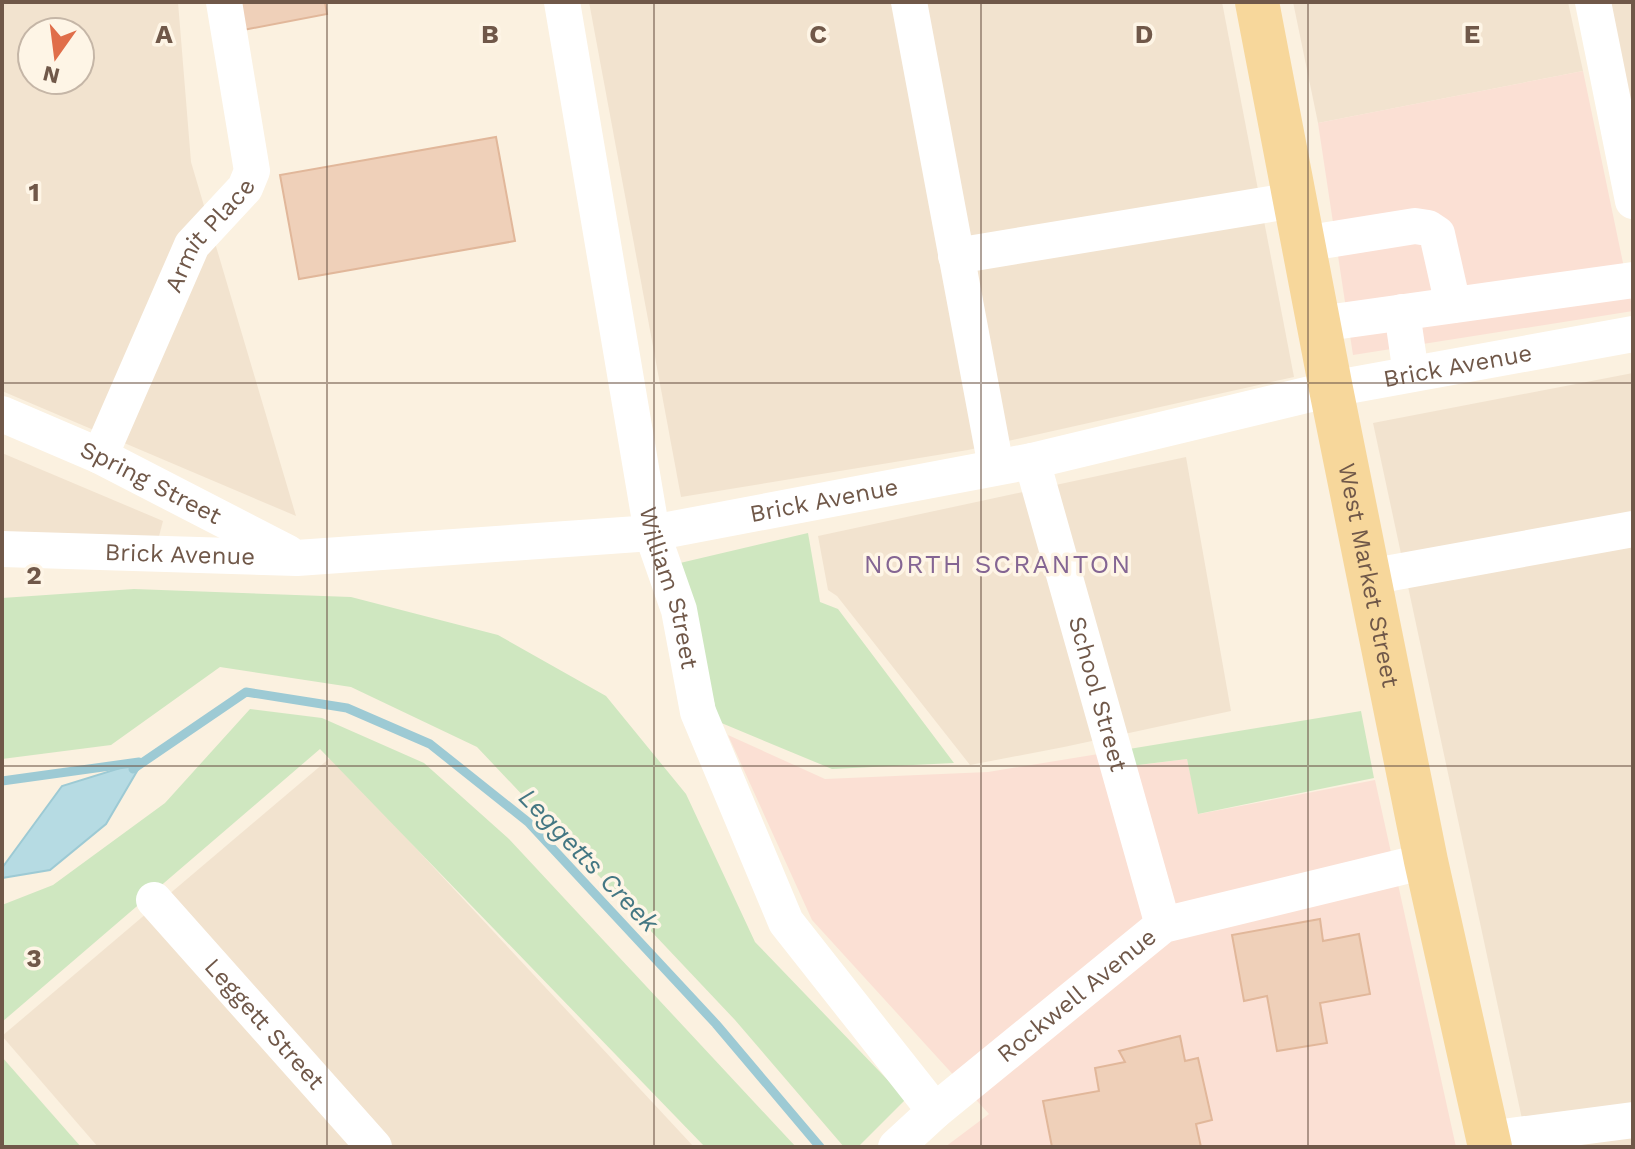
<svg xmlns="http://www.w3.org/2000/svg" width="1635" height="1149" viewBox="0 0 1635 1149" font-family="'Work Sans',sans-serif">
	<rect width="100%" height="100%" fill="#fbf1e0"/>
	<g fill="#f2e3cf" fill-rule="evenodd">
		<path d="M 2,2 L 178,2 L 191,162 L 296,516 L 2,391 ZM 32,32 L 80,32 L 80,80 L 32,80 Z"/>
		<path d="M 589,2 L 1222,2 L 1294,377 L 968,450 L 681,497 Z"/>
		<path d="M 1293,2 L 1568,2 L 1583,71 L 1318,123 Z"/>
		<path d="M 1604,2 L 1633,2 L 1633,178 Z"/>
		<path d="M 1633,373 L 1633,1147 L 1528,1147 L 1373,423 Z"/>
		<path d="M 2,453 L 163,521 L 158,540 L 2,534 Z"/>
		<path d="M 1186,457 L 1231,711 L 1064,747 L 970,765 L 837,596 L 828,590 L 818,536 Z"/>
		<path d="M 331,757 L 694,1147 L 98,1147 L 2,1036 Z"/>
	</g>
	<g fill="#fbe0d4">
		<path d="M 1583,71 L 1633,311 L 1353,355 L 1318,123 Z"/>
		<path d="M 728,735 L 825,779 L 988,772 L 1129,749 L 1131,766 L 1187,759 L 1199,814 L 1375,780 L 1456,1147 L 945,1147 L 989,1114 L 812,920 Z"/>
	</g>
	<g fill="#cfe7c0">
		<path d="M 808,533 L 820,602 L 838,609 L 954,763 L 832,769 L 719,722 L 680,563 Z"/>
		<path d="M 134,589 L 351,597 L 498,635 L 606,696 L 686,794 L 755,942 L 906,1099 L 858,1147 L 844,1147 L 735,1020 L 477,747 L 351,687 L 220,667 L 111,745 L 2,759 L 2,598 Z"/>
		<path d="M 250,709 L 322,718 L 424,763 L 509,839 L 796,1147 L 705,1147 L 320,749 L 2,1022 L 2,905 L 53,885 L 165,803 Z"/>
		<path d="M 1361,711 L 1374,778 L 1198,814 L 1187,759 L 1130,766 L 1129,749 Z"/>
		<path d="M 2,1057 L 81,1147 L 2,1147 Z"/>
	</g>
	<path fill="#b6dbe3" stroke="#9dcad4" stroke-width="2" d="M 143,761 L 106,824 L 50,870 L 2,878 L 2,868 L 62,786 Z"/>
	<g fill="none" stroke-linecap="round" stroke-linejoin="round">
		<g stroke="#9dcad4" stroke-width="9">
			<path d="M 133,769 L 246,692 L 347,708 L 430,744 L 528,822 L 716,1024 L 820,1147"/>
			<path d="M 2,781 L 139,762"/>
		</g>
	</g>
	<g fill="#efd0b9" stroke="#e1b79a" stroke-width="2">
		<path d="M 238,2 L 325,2 L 327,14 L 243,30 Z"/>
		<path d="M 496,137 L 515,241 L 299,279 L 280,175 Z"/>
		<path d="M 1320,919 L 1323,941 L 1359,934 L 1370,994 L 1320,1003 L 1327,1043 L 1277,1051 L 1267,996 L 1244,1001 L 1232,935 Z"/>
		<path d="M 1180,1036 L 1185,1061 L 1198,1058 L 1212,1120 L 1196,1124 L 1201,1147 L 1052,1147 L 1043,1101 L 1099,1091 L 1095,1068 L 1125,1062 L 1119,1051 Z"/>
	</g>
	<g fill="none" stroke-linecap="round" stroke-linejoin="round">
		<g stroke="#fff" stroke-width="36">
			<path id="s1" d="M 562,2 L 652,533 L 679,610 L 698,712 L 786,922 L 935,1111"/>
			<path d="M 909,2 L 996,467"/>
			<path d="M 1593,2 L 1633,201"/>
			<path d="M 1303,244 L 1415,226 L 1428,228 L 1437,234 L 1453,305"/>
			<path d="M 956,256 L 1295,200"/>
			<path d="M 1402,312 L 1411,374"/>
			<path d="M 1319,324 L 1633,280"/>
			<path id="s2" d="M 2,414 L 100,456 L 288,553"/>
			<path id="s3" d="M 100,456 L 192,245 L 245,188 L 252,171 L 224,2"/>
			<path id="s4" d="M 1032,461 L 1163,925"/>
			<path id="s5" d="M 2,549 L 297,558 L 652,533 L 1032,461 L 1331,389 L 1633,334"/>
			<path d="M 1369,577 L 1633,529"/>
			<path id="s6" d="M 154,900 L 374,1147"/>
			<path d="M 1488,1139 L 1633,1120"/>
			<path id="s7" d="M 896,1147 L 935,1111 L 1163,925 L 1426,861"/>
		</g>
		<path stroke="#f7d79b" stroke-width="44" id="s8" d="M 1257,2 L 1331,389 L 1426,861 L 1490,1147"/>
	</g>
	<path fill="none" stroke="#705849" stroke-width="2" stroke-opacity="0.55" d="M 327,2 L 327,1147M 654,2 L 654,1147M 981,2 L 981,1147M 1308,2 L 1308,1147M 2,383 L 1633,383M 2,766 L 1633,766"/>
	<g text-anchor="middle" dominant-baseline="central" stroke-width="7" stroke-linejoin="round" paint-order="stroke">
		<g font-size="24" fill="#705849" stroke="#fef5e6">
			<text stroke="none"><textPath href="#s3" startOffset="248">Armit Place</textPath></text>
			<text stroke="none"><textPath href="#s5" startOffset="1474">Brick Avenue</textPath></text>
			<text stroke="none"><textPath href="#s2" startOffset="164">Spring Street</textPath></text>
			<text stroke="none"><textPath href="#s5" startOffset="826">Brick Avenue</textPath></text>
			<text stroke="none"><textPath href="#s5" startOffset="178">Brick Avenue</textPath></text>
			<text stroke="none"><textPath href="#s8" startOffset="584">West Market Street</textPath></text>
			<text stroke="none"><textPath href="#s1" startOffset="596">William Street</textPath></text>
			<text stroke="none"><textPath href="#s4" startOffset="242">School Street</textPath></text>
			<text stroke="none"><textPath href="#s7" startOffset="236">Rockwell Avenue</textPath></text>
			<text stroke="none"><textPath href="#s6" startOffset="166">Leggett Street</textPath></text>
		</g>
		<g font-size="26" letter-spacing="2" fill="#846593" stroke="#fef5e6">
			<text x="998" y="564">NORTH SCRANTON</text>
		</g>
		<g font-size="26" font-style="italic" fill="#447783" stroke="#fef5e6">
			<text transform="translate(589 860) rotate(46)">Leggetts Creek</text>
		</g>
	</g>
	<g font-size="26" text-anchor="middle" font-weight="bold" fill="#705849" stroke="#fef5e6" stroke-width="7" stroke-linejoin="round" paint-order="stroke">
		<text x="164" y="43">A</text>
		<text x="490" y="43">B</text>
		<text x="818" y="43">C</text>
		<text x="1144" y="43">D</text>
		<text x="1472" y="43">E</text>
		<text x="34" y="201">1</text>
		<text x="34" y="584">2</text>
		<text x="34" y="967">3</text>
	</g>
	<rect width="1635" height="1149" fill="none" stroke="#705849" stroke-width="8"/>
	<g transform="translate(56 56) rotate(194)"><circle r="38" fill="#fef5e6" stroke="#c5b6a7" stroke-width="2"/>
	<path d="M0-6L14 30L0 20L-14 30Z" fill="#e06e4a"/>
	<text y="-12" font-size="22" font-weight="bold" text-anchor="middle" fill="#705849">N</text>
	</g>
</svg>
